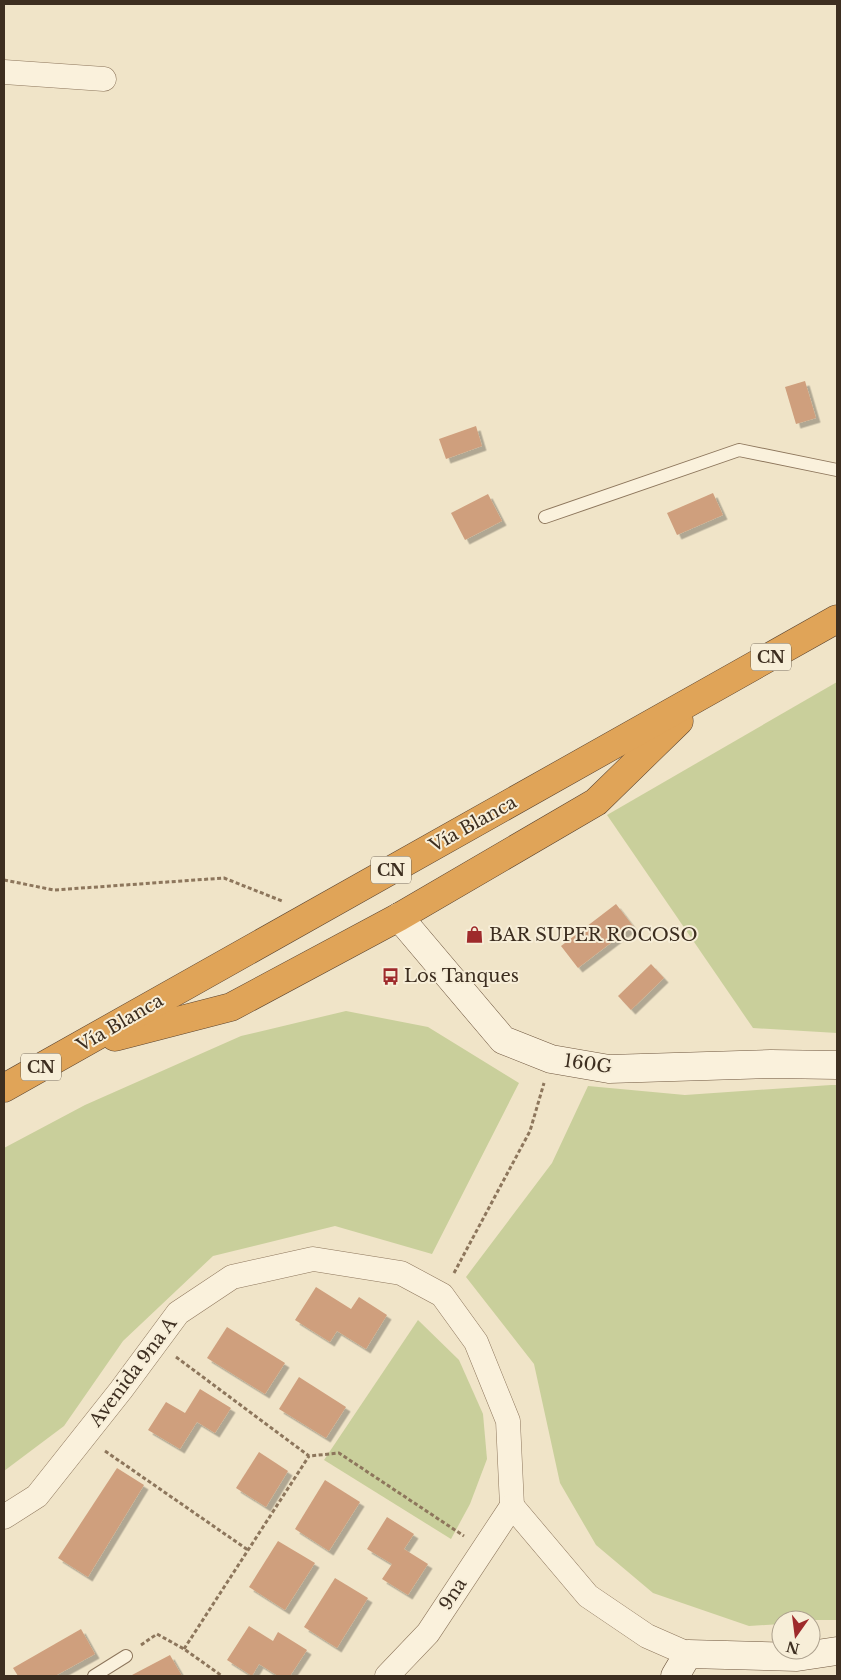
<svg xmlns="http://www.w3.org/2000/svg" width="841" height="1680" viewBox="0 0 841 1680" font-family="'Libre Baskerville',serif">
	<defs>
		<filter id="shadow"><feDropShadow dx="4.5" dy="4.5" stdDeviation="0" flood-color="#0004"/></filter>
	</defs>
	<rect width="100%" height="100%" fill="#f0e4c8"/>
	<g fill="#c9cf9b">
		<path d="M 837,682 L 837,1033 L 753,1028 L 607,815 Z"/>
		<path d="M 346,1011 L 428,1027 L 519,1083 L 432,1254 L 335,1226 L 213,1256 L 123,1341 L 64,1426 L 4,1471 L 4,1148 L 85,1105 L 241,1036 Z"/>
		<path d="M 831,1085 L 837,1085 L 837,1620 L 781,1620 L 781,1624 L 749,1626 L 653,1593 L 596,1545 L 560,1483 L 534,1364 L 466,1277 L 552,1163 L 588,1086 L 685,1095 Z"/>
		<path d="M 418,1320 L 459,1360 L 483,1414 L 487,1459 L 470,1504 L 451,1539 L 324,1460 Z"/>
	</g>
	<g fill="#cf9f7d" filter="url(#shadow)">
		<path d="M 805,381 L 816,418 L 796,424 L 785,387 Z"/>
		<path d="M 476,426 L 482,446 L 446,459 L 439,439 Z"/>
		<path d="M 713,493 L 723,515 L 677,535 L 667,513 Z"/>
		<path d="M 488,494 L 502,521 L 465,540 L 451,513 Z"/>
		<path d="M 616,904 L 633,926 L 578,968 L 561,946 Z"/>
		<path d="M 651,964 L 664,978 L 631,1010 L 618,996 Z"/>
		<path d="M 316,1287 L 351,1309 L 359,1297 L 387,1315 L 366,1349 L 337,1331 L 330,1342 L 295,1320 Z"/>
		<path d="M 227,1327 L 285,1363 L 265,1394 L 207,1358 Z"/>
		<path d="M 299,1377 L 346,1407 L 326,1438 L 279,1409 Z"/>
		<path d="M 200,1389 L 231,1408 L 215,1433 L 197,1422 L 180,1449 L 148,1430 L 166,1402 L 185,1413 Z"/>
		<path d="M 259,1452 L 288,1471 L 266,1507 L 236,1488 Z"/>
		<path d="M 117,1468 L 144,1485 L 88,1577 L 58,1558 Z"/>
		<path d="M 325,1480 L 360,1502 L 329,1551 L 295,1529 Z"/>
		<path d="M 387,1517 L 414,1534 L 404,1549 L 428,1564 L 408,1595 L 382,1579 L 392,1564 L 367,1549 Z"/>
		<path d="M 278,1541 L 315,1563 L 285,1610 L 249,1587 Z"/>
		<path d="M 335,1578 L 368,1598 L 337,1648 L 304,1627 Z"/>
		<path d="M 249,1626 L 273,1641 L 278,1632 L 307,1650 L 290,1676 L 278,1676 L 259,1664 L 252,1676 L 227,1660 Z"/>
		<path d="M 81,1629 L 95,1654 L 55,1676 L 18,1676 L 13,1668 Z"/>
		<path d="M 170,1655 L 182,1676 L 132,1676 L 132,1675 Z"/>
	</g>
	<g fill="none" stroke-linecap="round" stroke-linejoin="round">
		<defs>
			<g id="lane">
				<path d="M 545,517 L 739,450 L 837,470"/>
				<path d="M 94,1676 L 126,1656"/>
			</g>
			<g id="street">
				<path d="M 4,72 L 104,79"/>
				<path d="M 512,1506 L 588,1596 L 647,1636 L 688,1654"/>
				<path d="M 4,1517 L 37,1496 L 121,1390 L 178,1313 L 232,1277 L 313,1259 L 401,1273 L 442,1295 L 476,1342 L 508,1421 L 512,1506"/>
				<path d="M 387,1676 L 428,1633 L 512,1506"/>
			</g>
			<g id="secondary">
				<path d="M 399,917 L 503,1040 L 551,1059 L 609,1069 L 771,1064 L 837,1065"/>
				<path d="M 675,1676 L 688,1654 L 797,1657 L 837,1651"/>
			</g>
			<g id="highway">
				<path d="M 115,1037 L 231,1007 L 399,917 L 596,802 L 679,721"/>
				<path d="M 4,1088 L 837,619"/>
			</g>
		</defs>
		<use href="#lane" stroke="#8d765c" stroke-width="14"/>
		<use href="#street" stroke="#8d765c" stroke-width="25"/>
		<use href="#secondary" stroke="#6f573f" stroke-width="29"/>
		<use href="#highway" stroke="#5b4430" stroke-width="29"/>
		<g stroke="#8d765c" stroke-width="3" stroke-dasharray="4 2.5" stroke-linecap="butt">
			<path d="M 4,880 L 54,890 L 224,878 L 282,901"/>
			<path d="M 454,1273 L 530,1131 L 544,1083"/>
			<path d="M 176,1357 L 309,1456 L 339,1453 L 464,1536"/>
			<path d="M 105,1451 L 248,1550"/>
			<path d="M 141,1645 L 157,1634 L 184,1649 L 222,1676"/>
			<path d="M 184,1649 L 309,1456"/>
		</g>
		<use href="#lane" stroke="#faf1dc" stroke-width="12"/>
		<use href="#street" stroke="#faf1dc" stroke-width="24"/>
		<use href="#secondary" stroke="#faf1dc" stroke-width="28"/>
		<use href="#highway" stroke="#e0a458" stroke-width="28"/>
	</g>
	<defs>
		<symbol id="shop-bare" viewBox="-9 -9 18 18"><path d="M-5-2.5h2.3a2.7 3.5 0 0 1 5.4 0H5L5.5 6h-11ZM-1.5-2.5h3a1.5 2.3 0 0 0-3 0Z" fill="#9e2a2b" stroke="#f7eed8" stroke-width="2.5" paint-order="stroke"/></symbol>
		<symbol id="bus-bare" viewBox="-9 -9 18 18"><path d="M-5-6H5V4H4V6H2V4H-2V6H-4V4H-5ZM-3.5-4V0h7V-4ZM-3.5 1.2v1.5H-2V1.2ZM2 1.2v1.5H3.5V1.2Z" fill="#9e2a2b" stroke="#f7eed8" stroke-width="2.5" paint-order="stroke"/></symbol>
	</defs>
	<g fill-rule="evenodd">
		<use href="#shop-bare" x="462" y="922" width="25" height="25"/>
		<use href="#bus-bare" x="378" y="964" width="25" height="25"/>
	</g>
	<g text-anchor="middle" dominant-baseline="central" stroke-width="4" stroke-linejoin="round" paint-order="stroke">
		<g fill="#f7eed8" stroke="#756857" stroke-width="1">
			<rect x="751" y="643.5" width="40" height="27" rx="4"/>
			<rect x="371" y="856.5" width="40" height="27" rx="4"/>
			<rect x="21" y="1053.5" width="40" height="27" rx="4"/>
		</g>
		<g font-size="16" font-weight="bold" fill="#3d2e20">
			<text x="771" y="657">CN</text>
			<text x="391" y="870">CN</text>
			<text x="41" y="1067">CN</text>
		</g>
		<g font-size="18" fill="#3d2e20" stroke="#f7eed8">
			<text transform="translate(473 824) rotate(-29)">Vía Blanca</text>
			<text transform="translate(120 1023) rotate(-30)">Vía Blanca</text>
			<text transform="translate(588 1064) rotate(8)">160G</text>
			<text transform="translate(133 1372) rotate(-53)">Avenida 9na A</text>
			<text transform="translate(453 1594) rotate(-57)">9na</text>
		</g>
		<g font-size="18" fill="#3d2e20" stroke="#f7eed8" text-anchor="start">
			<text x="489" y="935">BAR SUPER ROCOSO</text>
			<text x="404" y="976">Los Tanques</text>
		</g>
	</g>
	<rect width="841" height="1680" fill="none" stroke="#3d2e20" stroke-width="10"/>
	<g transform="translate(796 1635) rotate(194)"><circle r="24" fill="#f7eed8" stroke="#ada18e"/>
	<path d="M0-4L9 19L0 12L-9 19Z" fill="#9e2a2b"/>
	<text y="-8" font-size="14" font-weight="bold" text-anchor="middle" fill="#3d2e20">N</text>
	</g>
</svg>
